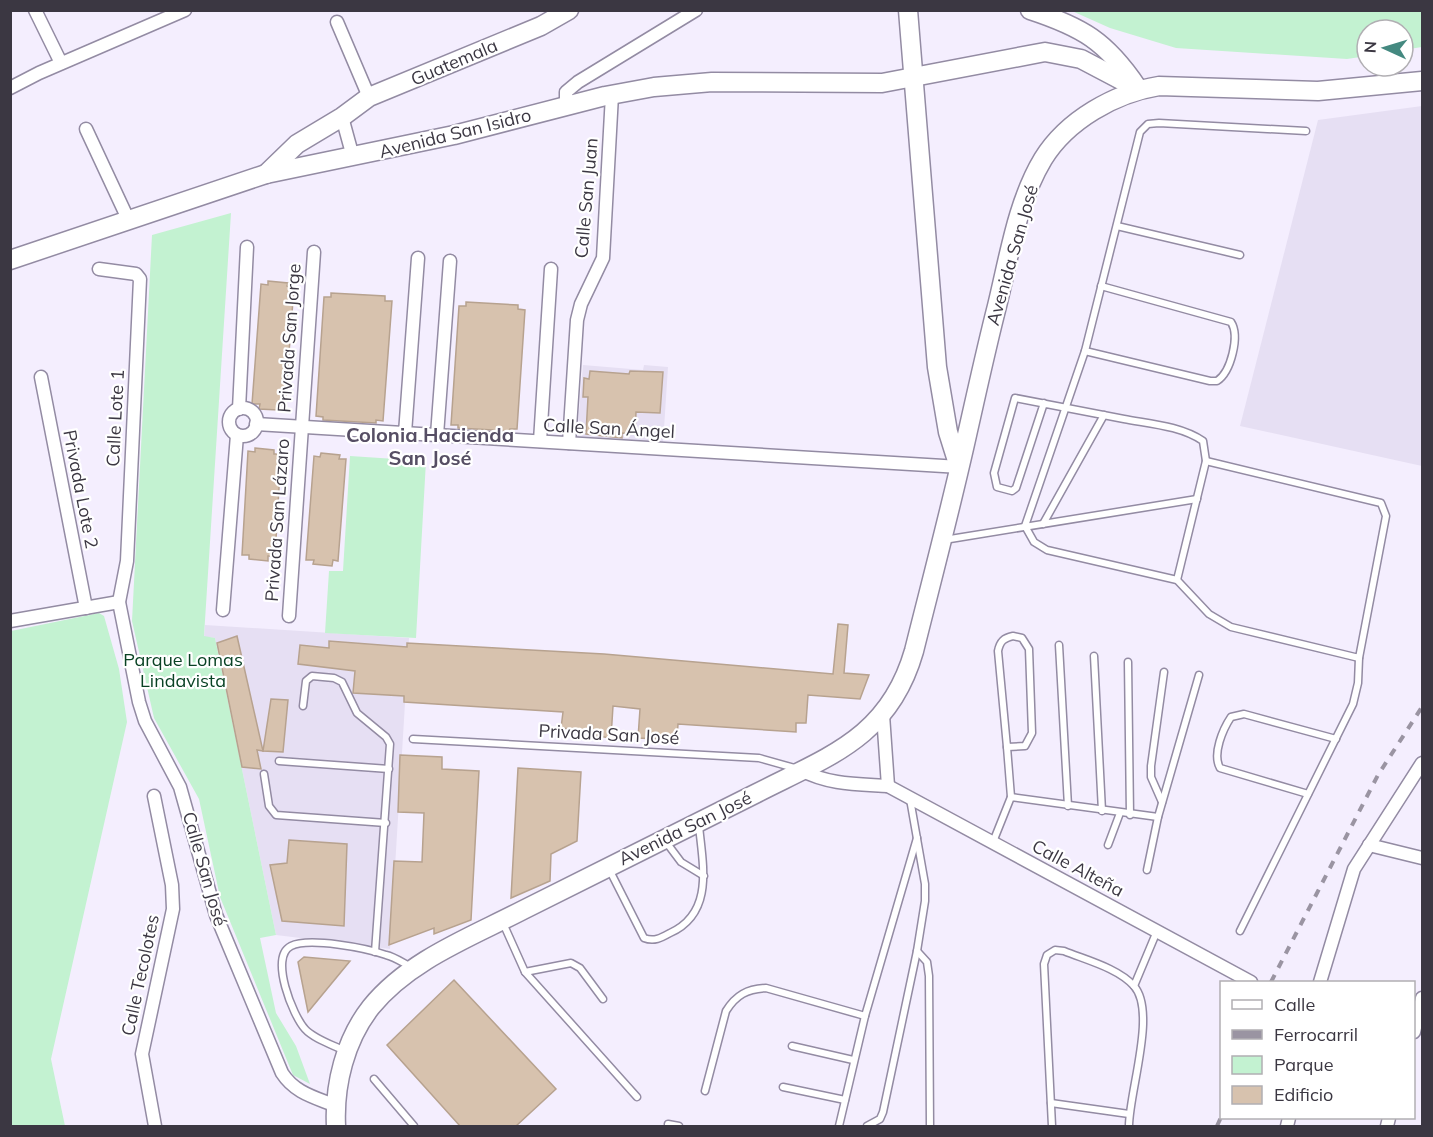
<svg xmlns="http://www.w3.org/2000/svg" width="1433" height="1137" viewBox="0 0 1433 1137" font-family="Mulish,sans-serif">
	<rect width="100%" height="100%" fill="#f4eefe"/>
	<g fill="#e6dff3">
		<path d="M 1422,106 L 1422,466 L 1240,426 L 1318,120 Z"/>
		<path d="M 583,365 L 643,370 L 644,365 L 668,367 L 663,444 L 577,438 Z"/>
		<path d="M 205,625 L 409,638 L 390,949 L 276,935 L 215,638 L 204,637 Z"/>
	</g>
	<g fill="#c3f2d1">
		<path d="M 1072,11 L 1422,11 L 1422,47 L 1403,50 L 1403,30 L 1367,30 L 1367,56 L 1347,59 L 1176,48 L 1110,28 Z"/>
		<path d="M 231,213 L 204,636 L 215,638 L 276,935 L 260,938 L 276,1013 L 296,1046 L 310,1084 L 293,1075 L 220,897 L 199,799 L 154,718 L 132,621 L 152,235 Z"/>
		<path d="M 350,456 L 426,461 L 416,638 L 325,633 L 329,571 L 343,571 Z"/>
		<path d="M 99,613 L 104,616 L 119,669 L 127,722 L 51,1059 L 65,1126 L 11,1126 L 11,631 Z"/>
	</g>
	<g fill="#d7c2ae" stroke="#b7a28f" stroke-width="1.5">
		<path d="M 268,281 L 288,283 L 287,286 L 294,287 L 285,406 L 279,405 L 278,410 L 259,409 L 260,404 L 252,404 L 261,284 L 268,285 Z"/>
		<path d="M 331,293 L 385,296 L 385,301 L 392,301 L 383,421 L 376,420 L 376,423 L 323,420 L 323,417 L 316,416 L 324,297 L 331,297 Z"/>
		<path d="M 466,302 L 518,305 L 518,309 L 525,310 L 517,429 L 510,429 L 510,431 L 458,428 L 458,425 L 451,425 L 459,306 L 466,306 Z"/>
		<path d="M 590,371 L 629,374 L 630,371 L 663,372 L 660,413 L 636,412 L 635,434 L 622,433 L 622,438 L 586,434 L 588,397 L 583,397 L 584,378 L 589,379 Z"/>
		<path d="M 255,448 L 274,450 L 274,454 L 281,454 L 275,556 L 268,556 L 268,561 L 249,559 L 249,555 L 242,555 L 248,451 L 255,452 Z"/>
		<path d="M 321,453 L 340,455 L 339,459 L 346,459 L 338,561 L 333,560 L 332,566 L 313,564 L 314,560 L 306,560 L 314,456 L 320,457 Z"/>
		<path d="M 838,624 L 848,625 L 844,673 L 869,675 L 860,699 L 808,695 L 806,723 L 796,723 L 796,732 L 678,724 L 677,740 L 638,738 L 640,709 L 613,706 L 611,738 L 597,736 L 597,732 L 561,728 L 563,712 L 404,702 L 404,696 L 353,693 L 355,671 L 298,664 L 300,645 L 329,648 L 329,641 L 407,647 L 407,643 L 604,654 L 833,674 Z"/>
		<path d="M 237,636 L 263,751 L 257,750 L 261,769 L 242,767 L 217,643 Z"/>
		<path d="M 271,699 L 288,700 L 283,752 L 263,751 Z"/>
		<path d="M 400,755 L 442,757 L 442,769 L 479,771 L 471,920 L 434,934 L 434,928 L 389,945 L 394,861 L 422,862 L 424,813 L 398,812 Z"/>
		<path d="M 518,768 L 581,772 L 577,841 L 551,854 L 550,881 L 511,898 Z"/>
		<path d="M 289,840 L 347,844 L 344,926 L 282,921 L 270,865 L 287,863 Z"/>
		<path d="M 304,957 L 350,961 L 308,1012 L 298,962 Z"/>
		<path d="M 454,980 L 556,1089 L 516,1126 L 460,1126 L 387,1045 Z"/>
	</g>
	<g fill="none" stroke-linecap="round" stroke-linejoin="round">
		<defs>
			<g id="lane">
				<path d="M 1117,226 L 1240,255"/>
				<path d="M 1085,351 L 1210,381 L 1217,381 C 1231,372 1240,336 1231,322 L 1101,286"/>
				<path d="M 1044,403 L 1016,488 L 1012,491 L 997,487 L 994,473 L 1015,398 C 1051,405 1088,412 1124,419 C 1151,424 1181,426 1203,441 L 1206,461 L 1177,580"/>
				<path d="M 1206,461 L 1381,503 L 1386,516 L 1359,658 L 1231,627 L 1209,614 L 1177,580 L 1047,550 L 1034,542 L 1025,526 L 1085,351 L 1140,132 L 1148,124 L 1159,123 L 1306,131"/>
				<path d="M 1043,524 L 1104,415"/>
				<path d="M 944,540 L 1197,499"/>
				<path d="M 1013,636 L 1022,638 L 1029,649 L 1032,733 L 1025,746 L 1007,747 L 998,651 C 1000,641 1004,638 1013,636 Z"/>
				<path d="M 1059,645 L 1068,806"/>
				<path d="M 1094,656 L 1102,811"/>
				<path d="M 1128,662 L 1130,815"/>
				<path d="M 303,706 L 306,681 L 312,676 L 334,678 L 342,682 L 357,713 L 386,737 L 390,744 L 375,952"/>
				<path d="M 413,739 L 759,758 L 798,769"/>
				<path d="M 1007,747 L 1011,797"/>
				<path d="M 279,761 L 389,769"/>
				<path d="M 264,774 L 269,806 L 276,815 L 386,823"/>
				<path d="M 1308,794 L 1220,768 C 1212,754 1223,729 1231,717 L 1244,714 L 1336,739"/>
				<path d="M 1162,802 L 1151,777 L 1151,766 L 1164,672"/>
				<path d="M 666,842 L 681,862 L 704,876"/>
				<path d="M 993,842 L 1011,797 L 1158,817 L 1199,675"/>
				<path d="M 1108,845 L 1120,813"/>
				<path d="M 609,869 L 644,938 C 654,942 661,938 670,933 C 714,913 703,866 699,826"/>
				<path d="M 1147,870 L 1158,817"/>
				<path d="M 503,923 L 525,972 L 637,1097"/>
				<path d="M 1240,931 L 1353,704 L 1358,683 L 1359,658"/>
				<path d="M 917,951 L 927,962 L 929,976 L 930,1126"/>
				<path d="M 525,972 L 571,963 L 580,968 L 603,999"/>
				<path d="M 1134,986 L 1157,931"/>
				<path d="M 792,1046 L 853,1060"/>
				<path d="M 345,1051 C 333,1045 314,1039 305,1029 C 293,1016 269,957 291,946 C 309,937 366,948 386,955 C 395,957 403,963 411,967"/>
				<path d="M 374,1079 L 414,1126"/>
				<path d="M 783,1087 L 845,1100"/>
				<path d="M 705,1091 L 726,1011 C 736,995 747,989 766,988 L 865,1016 L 917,838"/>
				<path d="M 1051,1103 L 1129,1114"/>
				<path d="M 668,1124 L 679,1126"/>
				<path d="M 839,1126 L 865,1016"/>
				<path d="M 867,1126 L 880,1119 L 883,1112 L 917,951 L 925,901 L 925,884 L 910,799"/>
				<path d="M 1052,1126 L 1044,964 L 1047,955 L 1055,950 L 1064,951 C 1086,960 1118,968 1134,986 C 1157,1012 1129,1092 1129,1126"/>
			</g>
			<g id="street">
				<path d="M 35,10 L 61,63"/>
				<path d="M 337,22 L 369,97"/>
				<path d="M 10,88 L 39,73 L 185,10"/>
				<path d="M 566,106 L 566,92 L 578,82 L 696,10"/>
				<path d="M 342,117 L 353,157"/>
				<path d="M 86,129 L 128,219"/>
				<path d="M 99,269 L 136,274 L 140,279 L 127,561 L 119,602 L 139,702 L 145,721 L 180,787 L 216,915 L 282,1073 C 295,1093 314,1097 336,1106"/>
				<path d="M 41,377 L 86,608"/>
				<circle cx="243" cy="422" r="14"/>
				<path d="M 239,409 L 247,247"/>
				<path d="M 256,424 L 960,467"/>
				<path d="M 405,433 L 418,258"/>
				<path d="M 437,435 L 450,261"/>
				<path d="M 540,441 L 551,269"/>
				<path d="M 569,443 L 577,320 L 581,304 L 603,258 L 612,95"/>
				<path d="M 223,610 L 237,435"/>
				<path d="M 289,616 L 314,252"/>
				<path d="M 10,621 L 119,602"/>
				<path d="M 883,715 L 888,786"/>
				<path d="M 801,770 C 829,785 858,784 888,786 L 1251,982"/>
				<path d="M 154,796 L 172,885 L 173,909 L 142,1054 L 155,1126"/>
				<path d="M 1369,845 L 1422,858"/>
				<path d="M 1320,982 L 1354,869 L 1422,763"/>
				<path d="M 1414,1032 L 1422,998"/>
				<path d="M 1287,1126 L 1289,1118"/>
				<path d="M 1387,1126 L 1389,1118"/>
			</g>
			<g id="secondary">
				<path d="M 908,10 L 937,367 L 948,432 L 959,467"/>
				<path d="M 1030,10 C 1082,27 1106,41 1137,87"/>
				<path d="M 266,174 L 297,144 L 342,117 L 369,97 L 541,26 L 569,10"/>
				<path d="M 10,260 L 266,174 L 454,135 L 605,96 L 654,87 L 712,82 L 882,83 L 1045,52 L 1081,59 L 1138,89"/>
				<path d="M 336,1126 C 334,1085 345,1040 371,1007 C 409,960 471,937 523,910 C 600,871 678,833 755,794 C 829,756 889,738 914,651 C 932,579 951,507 967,435 C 977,391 986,349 997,306 C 1009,257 1017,202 1043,159 C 1067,120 1115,93 1159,86 L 1318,91 L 1422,81"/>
			</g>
		</defs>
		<use href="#lane" stroke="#938ba3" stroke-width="9"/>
		<use href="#street" stroke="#938ba3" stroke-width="15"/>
		<use href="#secondary" stroke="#938ba3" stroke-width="21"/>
		<use href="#lane" stroke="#fff" stroke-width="6"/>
		<use href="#street" stroke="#fff" stroke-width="12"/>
		<use href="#secondary" stroke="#fff" stroke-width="18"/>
		<g stroke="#9a94a2" stroke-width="4" stroke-dasharray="8 8" stroke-linecap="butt">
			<path d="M 1271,982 L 1378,775 L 1422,707"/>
			<path d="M 1217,1126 L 1222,1115"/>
		</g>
	</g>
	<g text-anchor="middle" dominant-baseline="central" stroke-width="4.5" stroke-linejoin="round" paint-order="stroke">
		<g font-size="18" fill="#3b3742" stroke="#fff">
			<text transform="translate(454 62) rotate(-23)">Guatemala</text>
			<text transform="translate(455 133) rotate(-14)">Avenida San Isidro</text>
			<text transform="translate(586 198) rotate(-85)">Calle San Juan</text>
			<text transform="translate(1012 255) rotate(-74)">Avenida San José</text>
			<text transform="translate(289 338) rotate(-86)">Privada San Jorge</text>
			<text transform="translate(115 418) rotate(-87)">Calle Lote 1</text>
			<text transform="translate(609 428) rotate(3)">Calle San Ángel</text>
			<text transform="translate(81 489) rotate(79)">Privada Lote 2</text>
			<text transform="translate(277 520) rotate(-86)">Privada San Lázaro</text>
			<text transform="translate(609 734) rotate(3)">Privada San José</text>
			<text transform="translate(685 828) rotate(-26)">Avenida San José</text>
			<text transform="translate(1078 868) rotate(28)">Calle Alteña</text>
			<text transform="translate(205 869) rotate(74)">Calle San José</text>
			<text transform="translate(140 975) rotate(-78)">Calle Tecolotes</text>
		</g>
		<g font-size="18" fill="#094224" stroke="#fff">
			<text x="183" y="659">Parque Lomas<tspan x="183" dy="21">Lindavista</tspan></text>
		</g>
		<g font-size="20" font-weight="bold" fill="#564e64" stroke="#fff">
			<text x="430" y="434">Colonia Hacienda<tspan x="430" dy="23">San José</tspan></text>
		</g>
	</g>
	<rect width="1433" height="1137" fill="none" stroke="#3b3742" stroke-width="24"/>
	<rect x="1220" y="981" width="195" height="138" fill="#ffffff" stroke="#b1afb3" stroke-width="1.5"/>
	<rect x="1232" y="1000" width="30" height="9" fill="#ffffff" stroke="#b1afb3" stroke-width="1.5"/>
	<text x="1274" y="1011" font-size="18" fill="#3b3742">Calle</text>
	<rect x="1232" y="1030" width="30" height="9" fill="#9a94a2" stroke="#b1afb3" stroke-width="1.5"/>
	<text x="1274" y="1041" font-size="18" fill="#3b3742">Ferrocarril</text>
	<rect x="1232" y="1056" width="30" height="18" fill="#c3f2d1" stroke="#b1afb3" stroke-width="1.5"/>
	<text x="1274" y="1071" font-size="18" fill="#3b3742">Parque</text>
	<rect x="1232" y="1086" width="30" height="18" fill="#d7c2ae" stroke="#b1afb3" stroke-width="1.5"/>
	<text x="1274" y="1101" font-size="18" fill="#3b3742">Edificio</text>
	<g transform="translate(1385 48) rotate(274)"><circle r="28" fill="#ffffff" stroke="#b1afb3" stroke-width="1.5"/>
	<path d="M0-4.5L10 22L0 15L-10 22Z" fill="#448980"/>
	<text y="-9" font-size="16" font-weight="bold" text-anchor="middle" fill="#3b3742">N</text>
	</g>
</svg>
